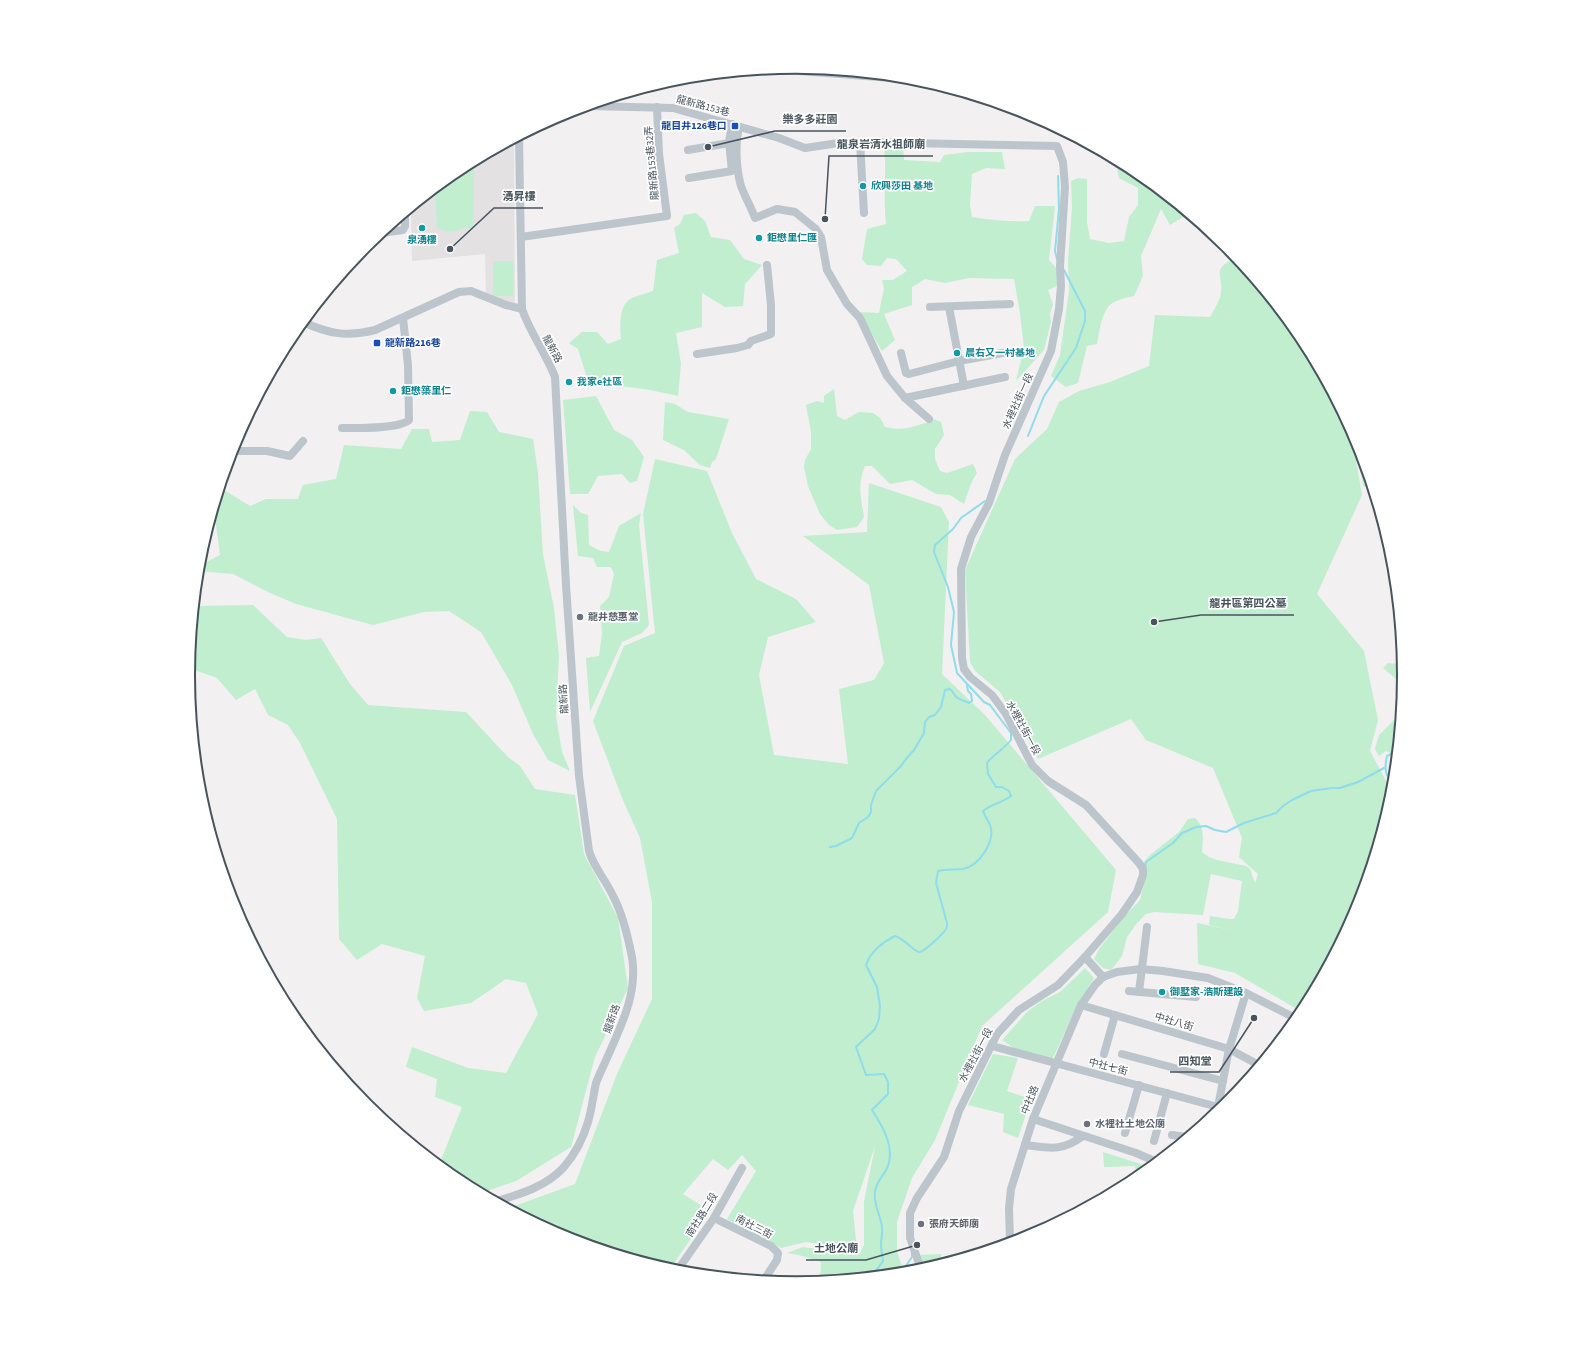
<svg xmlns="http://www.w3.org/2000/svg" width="1592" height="1350" viewBox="0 0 1592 1350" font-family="'Source Sans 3','Noto Sans TC',sans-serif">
	<rect width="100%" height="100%" fill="#f2f0f0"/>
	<path fill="#e3e1e2" d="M 514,139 L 515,308 L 486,298 L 485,254 L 412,261 L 411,208 L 458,169 Z"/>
	<g fill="#c0eecf">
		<path d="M 903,146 L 904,160 L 940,162 L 944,155 L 968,152 L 1002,152 L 1005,169 L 986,168 L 972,174 L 970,204 L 972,217 C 991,220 1009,222 1029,221 L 1035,206 L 1055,206 L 1049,260 L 1057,269 L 1057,286 L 1048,290 L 1053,304 L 1050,314 L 1051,322 L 1044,350 L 1016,381 L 1024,348 L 1020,313 L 1014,279 L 969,278 L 945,283 L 925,279 L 912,287 L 912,305 L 884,314 L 895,340 L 882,351 L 859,312 L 879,313 L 884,288 L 882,280 L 893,280 L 907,271 L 896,259 L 887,258 L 881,266 L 867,265 L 862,259 L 867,229 L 886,224 C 883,198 887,172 884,147 Z"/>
		<path d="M 474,161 L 473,228 L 466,228 L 466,226 C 458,233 445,233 437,227 L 435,188 L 458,169 Z"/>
		<path d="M 1129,167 L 1188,214 L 1170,225 L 1161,209 L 1141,256 L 1143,276 L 1134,296 C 1126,298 1113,300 1108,307 C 1101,317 1099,332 1097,344 L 1087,346 L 1078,383 L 1066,387 L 1051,376 L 1060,355 L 1069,291 L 1068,261 L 1072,208 L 1071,181 L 1078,178 L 1087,179 L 1087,222 L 1090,239 L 1109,243 L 1124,241 L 1129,217 L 1138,205 L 1138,188 L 1119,178 L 1117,168 Z"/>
		<path d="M 696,213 L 705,221 L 711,237 L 730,240 L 744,259 L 762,265 L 745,284 L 743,306 L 725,307 L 702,293 L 702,327 L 676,333 L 681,364 L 678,396 C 649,390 620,383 590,387 L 578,349 L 569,343 L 582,332 L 597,332 L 608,344 L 621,339 C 620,326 618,305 632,298 C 639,295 647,293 653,291 L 657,260 L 679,253 L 674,228 L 680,224 L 684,215 Z"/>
		<path d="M 1236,258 L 1302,337 L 1355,437 L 1353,443 L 1362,495 L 1317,594 L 1364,651 L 1378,720 L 1370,751 L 1392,792 L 1358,908 L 1302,1012 L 1235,973 L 1198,964 L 1197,923 L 1235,931 L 1209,925 L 1210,916 L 1229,919 L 1234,919 L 1238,911 L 1242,881 L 1211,874 L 1203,915 L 1154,912 L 1146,914 L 1137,923 L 1127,937 L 1122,956 L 1111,970 L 1103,968 L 1094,959 L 1099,949 L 1123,918 L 1140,900 L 1147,870 L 1143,863 L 1150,855 L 1179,832 L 1188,819 L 1195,818 C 1205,827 1203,840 1202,852 L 1209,857 L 1217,860 L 1246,866 L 1250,869 L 1255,883 L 1258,874 L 1239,857 L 1242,838 L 1213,768 L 1146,740 L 1131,719 L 1038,759 L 1000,692 L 975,671 L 970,662 L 965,570 L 1015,459 L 1047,429 L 1059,402 L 1079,391 L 1110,382 L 1149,366 L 1155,315 L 1210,317 C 1213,311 1218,304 1220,297 C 1226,276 1208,270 1236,258 Z"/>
		<rect x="493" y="261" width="20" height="35"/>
		<path d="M 834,389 L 837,416 L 845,420 L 859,412 L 873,413 L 880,418 L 885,427 C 898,430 907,429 919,425 C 925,423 929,423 934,419 L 941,422 L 944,435 L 935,449 L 935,459 L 940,471 L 947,473 L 973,464 L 977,473 C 970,483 968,493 964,504 L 950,495 L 936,494 L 912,480 L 890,484 L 872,466 L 865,466 C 857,485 861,497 864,517 L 857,527 L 837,530 L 829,525 L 820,514 L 808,486 L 804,467 L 805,460 L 811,449 L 811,432 L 806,405 L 817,401 L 824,403 L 824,396 Z"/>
		<path d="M 596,396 L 614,430 L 632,440 L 644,457 L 637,481 L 630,483 L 622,474 L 598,476 L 588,494 L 570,494 L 563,400 Z"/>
		<path d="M 665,402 L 675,404 L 688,412 L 729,419 L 716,459 L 712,462 L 710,468 L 700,465 L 684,450 L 663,440 Z"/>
		<path d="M 470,411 L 487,412 L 499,432 L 533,439 L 538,473 L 543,554 L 554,608 L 559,656 L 556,716 L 562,752 L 570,771 L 548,760 L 533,734 L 512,685 L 481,632 L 449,611 L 424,612 L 373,625 L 296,604 L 270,593 L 233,574 L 198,571 L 199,566 L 220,555 L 216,525 L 211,520 L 221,488 L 250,506 L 266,499 L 298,499 L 303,485 L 336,479 L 344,445 L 401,449 L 412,429 L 429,429 L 432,442 L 460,440 Z"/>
		<path d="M 1360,451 L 1372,489 L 1363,486 L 1358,452 Z"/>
		<path d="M 655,459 L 707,471 L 732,533 L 756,579 L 796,599 L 816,622 L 768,637 L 759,675 L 774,755 L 848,764 L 839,689 L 874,680 L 884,663 L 869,585 L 803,536 L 867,532 L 869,483 L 941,507 L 949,522 L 942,674 L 985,715 L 1116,870 L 1108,912 L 982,1026 L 935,1140 L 912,1178 L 897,1222 L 897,1252 L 904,1272 L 820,1281 L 821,1262 L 799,1255 L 787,1253 L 803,1247 L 859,1255 L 864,1245 L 864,1202 L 875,1146 L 853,1211 L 857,1250 L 806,1242 L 781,1248 L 727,1219 L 756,1171 L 742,1155 L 728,1170 L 713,1159 L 683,1194 L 710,1211 L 670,1269 L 563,1237 L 509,1208 L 575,1184 L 617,1074 L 652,999 L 652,902 L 640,838 L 622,798 L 593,721 L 624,646 L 655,633 L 643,514 Z"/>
		<path d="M 573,505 L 581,513 L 588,515 L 589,545 L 601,551 L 609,552 L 619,526 L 641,513 L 639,525 L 649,625 L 642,633 L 622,642 L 590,712 L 586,658 L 599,656 L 602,634 L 600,606 L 609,597 L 614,574 L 611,567 L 597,567 L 593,558 L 578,556 Z"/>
		<path d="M 253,605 L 287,637 L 306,640 L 321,638 L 350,684 L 368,705 L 466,712 L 508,757 L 520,766 L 535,789 L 575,795 L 584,854 L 618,918 L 628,988 L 595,1057 L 571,1147 L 516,1181 L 481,1193 L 458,1180 L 439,1165 L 462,1107 L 435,1097 L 437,1079 L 406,1067 L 412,1047 L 468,1068 L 506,1073 L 538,1014 L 526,983 L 506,979 L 471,1003 L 424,1011 L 417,998 L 425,956 L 382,944 L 357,960 L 339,939 L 337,819 L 300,743 L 288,725 L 268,715 L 255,689 L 236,700 L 217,678 L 189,668 L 195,606 Z"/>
		<path d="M 1388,663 L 1398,664 L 1403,667 L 1403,689 L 1395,678 L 1383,668 Z"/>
		<path d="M 1401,705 L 1396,755 L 1386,751 L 1379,756 L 1375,749 L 1379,735 L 1397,717 Z"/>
		<path d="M 1085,968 L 1094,978 L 1076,1008 L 1052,1060 L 1014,1048 L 1002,1040 L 1028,1011 L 1042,1001 L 1060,992 Z"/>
		<path d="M 993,1054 L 1018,1058 L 1007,1091 L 1031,1099 L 1018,1138 L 1003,1132 L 1004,1114 L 968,1105 Z"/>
		<path d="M 1103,1152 L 1150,1167 L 1137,1178 L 1135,1166 L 1104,1167 Z"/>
		<path d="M 941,1254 L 942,1263 L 924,1268 L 918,1255 Z"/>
	</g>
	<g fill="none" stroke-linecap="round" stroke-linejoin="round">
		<g stroke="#8eddea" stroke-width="2">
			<path d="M 1057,259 L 1055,251 L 1059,209 L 1058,176"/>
			<path d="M 1028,436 L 1044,396 L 1076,348 L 1085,321 L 1085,311 L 1064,270"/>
			<path d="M 1393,785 C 1385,774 1384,769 1387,756 L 1397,751"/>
			<path d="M 830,847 L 836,846 L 852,838 L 859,823 L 868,817 L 871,812 L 871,805 L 876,791 L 901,766 L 906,759 L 914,750 L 924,733 L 925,722 L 929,717 L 935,715 L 941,707 L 945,690 L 950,689 C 953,691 954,695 956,697 C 960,700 966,701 969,703 L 972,701 L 971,694 L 968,691 L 967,685"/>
			<path d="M 1145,867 L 1146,862 L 1173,843 L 1182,833 L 1196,827 L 1206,826 L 1215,830 L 1226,832 L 1244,823 L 1276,813 L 1283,806 L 1292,800 L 1311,791 L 1332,788 L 1340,788 L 1358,782 L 1384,768"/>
			<path d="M 901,1273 L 912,1257 L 912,1253"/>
			<path d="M 873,1275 L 883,1261 C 882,1255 881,1249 881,1243 C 881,1238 883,1233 882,1228 C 881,1215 873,1205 875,1192 C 876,1183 882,1177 886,1170 C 897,1150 883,1127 872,1110 L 888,1094 L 888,1082 L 884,1074 L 866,1075 L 856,1047 L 875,1029 L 879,1019 L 880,1006 L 877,987 L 866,965 C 870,952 884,941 895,936 C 905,939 913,951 919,952 C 923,953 943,934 946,929 C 947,928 947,925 947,923 L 936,883 L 938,871 C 947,869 955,870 963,869 C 979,866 996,841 990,825 C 988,820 985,817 983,811 C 991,804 1002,803 1011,796 L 1009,791 L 1002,787 L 996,787 L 988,774 L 987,763 C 994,754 1004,749 1011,740 L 1011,733 L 990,705 L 984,702 L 957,673 L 951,645 L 954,612 L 948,587 L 934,552 L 935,545 L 953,529 L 961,518 L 985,501"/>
		</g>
		<g stroke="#bcc5cc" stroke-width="8">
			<path d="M 773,69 L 918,80"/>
			<path d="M 950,90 L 950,89"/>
			<path d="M 589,106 L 673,108 L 779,138 L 805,148 L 839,143 L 860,142 L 1057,146 L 1063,162 L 1065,187 L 1060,266 L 1061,286 L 1059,309 L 1051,351 L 1005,455 L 989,503 L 971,537 L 961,569 L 962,658 L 964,669 L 970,677 L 992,695 L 1006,714 L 1032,765 L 1048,781 L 1086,805 L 1139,863 L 1143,869 L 1143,875 L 1137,892 L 1122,914 L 1085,957 L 1058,985 L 1019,1010 L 997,1034 L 959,1111 L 944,1157 L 917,1198 L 910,1213 L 910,1238 L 921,1269"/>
			<path d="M 739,127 C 735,144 736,169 741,186 C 745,197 751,207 755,218 L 777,209 L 795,212 L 816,229 L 821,237 L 827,270 L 847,304 L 860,318 L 887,376 L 905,398 L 929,419"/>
			<path d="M 860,142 L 864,213"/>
			<path d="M 688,150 L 729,143"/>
			<path d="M 689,178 L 732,171 L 729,142 L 732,124"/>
			<path d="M 381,233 L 403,230 L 405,226 L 405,213"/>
			<path d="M 521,237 L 667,216 L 659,154 L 657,107"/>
			<path d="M 930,307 L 1010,304"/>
			<path d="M 949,307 L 964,386"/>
			<path d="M 303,322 C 329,334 347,337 375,330 L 459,292 L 471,291 L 506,305 L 522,309"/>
			<path d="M 901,353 L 906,373 L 909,374 L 959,361 L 1008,352"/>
			<path d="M 697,354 L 737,348 L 748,345 L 751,341 L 771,334 L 771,305 L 767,265"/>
			<path d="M 905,398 L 1005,377"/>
			<path d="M 342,428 C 357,428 399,429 409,420 L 408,365 L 403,318"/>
			<path d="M 232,451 L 267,451 L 290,456 L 303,441"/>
			<path d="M 1085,957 L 1103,977"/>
			<path d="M 1129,991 L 1196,997"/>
			<path d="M 1139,992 L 1147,927"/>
			<path d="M 1081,1005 L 1229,1049 L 1259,1065"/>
			<path d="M 992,1046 L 1218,1107"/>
			<path d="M 1104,1054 L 1115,1015"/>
			<path d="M 1122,1054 L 1223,1081"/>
			<path d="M 1217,1112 L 1229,1049 L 1246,993"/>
			<path d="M 1033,1119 L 1136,1153 L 1157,1162"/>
			<path d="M 1125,1133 L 1139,1085"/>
			<path d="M 1172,1135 L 1187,1137"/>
			<path d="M 1154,1141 L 1167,1093"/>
			<path d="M 1025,1145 C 1050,1148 1061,1152 1083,1136"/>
			<path d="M 497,1201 C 521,1194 547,1186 564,1167 C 575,1154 583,1139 588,1122 C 592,1109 593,1096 596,1083 C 599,1075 603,1067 607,1058 C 621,1026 638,993 632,957 C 628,937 623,914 613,896 C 606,880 594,868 589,851 L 579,776 L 566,585 L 555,377 C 546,353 530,333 522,309 L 519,137"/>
			<path d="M 714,1218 L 771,1246 L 778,1253 L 777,1260 L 764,1280"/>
			<path d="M 1010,1242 L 1009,1208 L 1011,1189 L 1033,1119 L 1081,1005 L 1095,985 L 1103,977 L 1117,972 L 1140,969 L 1163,971 L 1208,978 L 1246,993 L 1297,1019"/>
			<path d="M 677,1271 L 714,1218 L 742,1168"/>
		</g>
	</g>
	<g fill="#1a4fb4" stroke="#fff" stroke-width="1.5">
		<rect x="731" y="122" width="8" height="8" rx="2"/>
		<rect x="373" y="339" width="8" height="8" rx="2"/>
	</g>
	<g fill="#0f9aa8" stroke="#fff" stroke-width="1.5">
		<circle cx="863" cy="186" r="4"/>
		<circle cx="422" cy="228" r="4"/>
		<circle cx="759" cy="238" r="4"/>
		<circle cx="957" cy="353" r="4"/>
		<circle cx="569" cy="382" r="4"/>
		<circle cx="393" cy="391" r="4"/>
		<circle cx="1162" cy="992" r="4"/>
	</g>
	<g fill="#6b7280" stroke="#fff" stroke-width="1.5">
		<circle cx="580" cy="617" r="4"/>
		<circle cx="1087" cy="1124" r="4"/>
		<circle cx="921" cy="1224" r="4"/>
	</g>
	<g text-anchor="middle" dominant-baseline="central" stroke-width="3.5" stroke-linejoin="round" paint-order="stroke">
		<g font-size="10" fill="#48545d" stroke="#fff">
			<text transform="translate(703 106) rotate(15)">龍新路153巷</text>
			<text transform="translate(652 163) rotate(-95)">龍新路153巷32弄</text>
			<text transform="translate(552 349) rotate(62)">龍新路</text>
			<text transform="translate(1018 401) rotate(-66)">水裡社街一段</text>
			<text transform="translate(564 699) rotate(-94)">龍新路</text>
			<text transform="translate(1023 728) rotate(61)">水裡社街一段</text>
			<text transform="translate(612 1019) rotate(-70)">龍新路</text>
			<text transform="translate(1174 1022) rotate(17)">中社八街</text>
			<text transform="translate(976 1055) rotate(-62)">水裡社街一段</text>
			<text transform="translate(1108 1067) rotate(15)">中社七街</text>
			<text transform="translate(1030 1100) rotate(-68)">中社路</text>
			<text transform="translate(702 1215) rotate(-58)">南社路二段</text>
			<text transform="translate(754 1227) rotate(27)">南社三街</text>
		</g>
		<g font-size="10" font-weight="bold" fill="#164399" stroke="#fff" text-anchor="end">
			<text x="727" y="126">龍目井126巷口</text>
			<text x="385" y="343" text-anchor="start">龍新路216巷</text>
		</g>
		<g font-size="10" font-weight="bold" fill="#0d838f" stroke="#fff" text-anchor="start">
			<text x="871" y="186">欣興莎田 基地</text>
			<text x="767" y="238">鉅懋里仁匯</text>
			<text x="422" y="240" text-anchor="middle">泉湧樓</text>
			<text x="965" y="353">晨右又一村基地</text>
			<text x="577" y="382">我家e社區</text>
			<text x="401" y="391">鉅懋築里仁</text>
			<text x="1170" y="992">御墅家-浩斯建設</text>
		</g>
		<g font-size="10" font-weight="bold" fill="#5b616d" stroke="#fff" text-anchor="start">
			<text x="588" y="617">龍井慈惠堂</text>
			<text x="1095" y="1124">水裡社土地公廟</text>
			<text x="929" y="1224">張府天師廟</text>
		</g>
	</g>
	<path d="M0 0H1592V1350H0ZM195 675a601 601 0 1 1 1202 0a601 601 0 1 1-1202 0Z" fill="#fff" fill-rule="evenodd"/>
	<path fill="none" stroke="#48545d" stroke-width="2" d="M195 675a601 601 0 1 1 1202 0a601 601 0 1 1-1202 0Z"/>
	<path fill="none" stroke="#48545d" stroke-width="1.5" d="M708 147L775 131H846M825 219L829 156H933M450 249L494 208H543M1154 622L1201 615H1294M1254 1018L1219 1072H1170M917 1245L866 1260H806"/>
	<g fill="#48545d" stroke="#fff" stroke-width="1.5">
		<circle cx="708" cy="147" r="4"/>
		<circle cx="825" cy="219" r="4"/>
		<circle cx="450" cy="249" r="4"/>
		<circle cx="1154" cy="622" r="4"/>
		<circle cx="1254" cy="1018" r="4"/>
		<circle cx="917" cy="1245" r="4"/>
	</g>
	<g font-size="11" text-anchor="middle" font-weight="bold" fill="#48545d" stroke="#fff" stroke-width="3.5" stroke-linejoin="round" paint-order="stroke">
		<text x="810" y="123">樂多多莊園</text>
		<text x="881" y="148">龍泉岩清水祖師廟</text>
		<text x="519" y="200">湧昇樓</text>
		<text x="1248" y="607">龍井區第四公墓</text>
		<text x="1195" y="1065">四知堂</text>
		<text x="836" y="1252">土地公廟</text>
	</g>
</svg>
